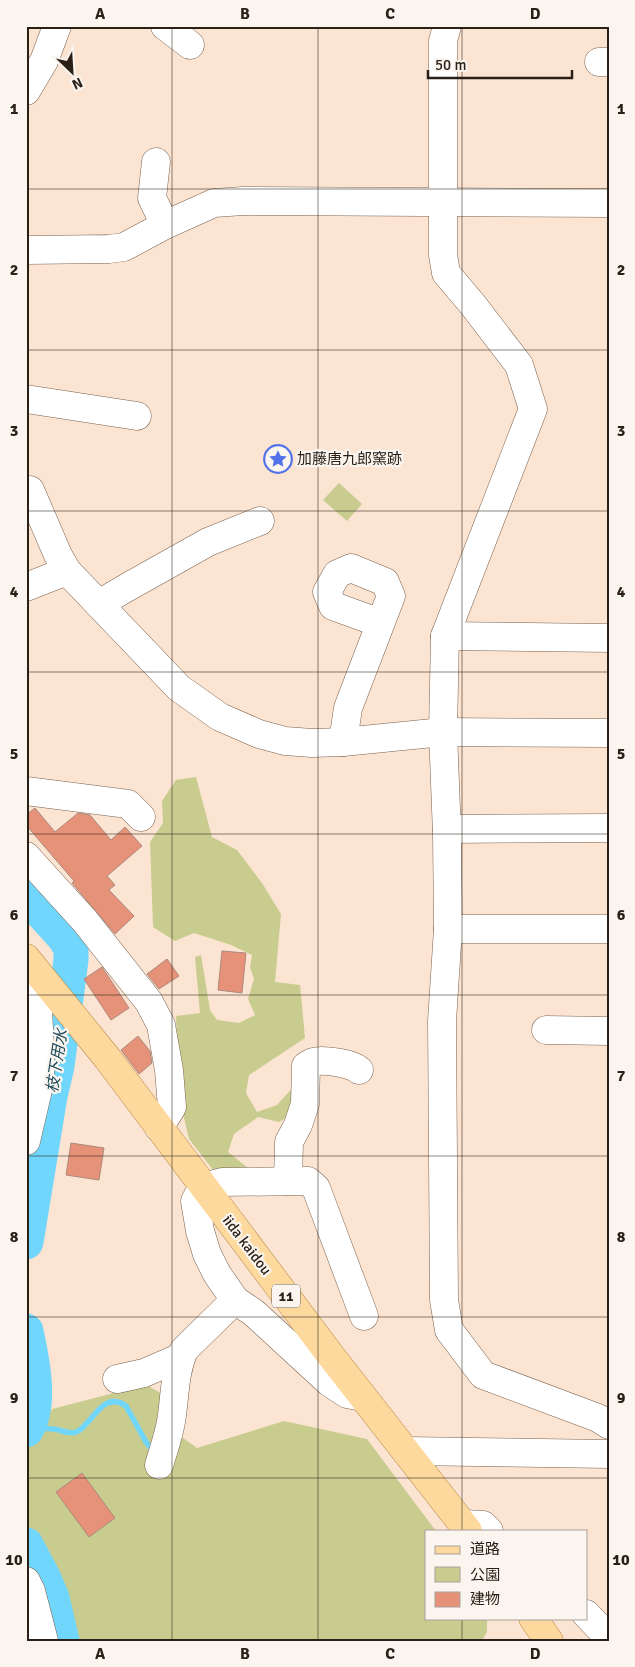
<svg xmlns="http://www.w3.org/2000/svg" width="635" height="1667" viewBox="0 0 635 1667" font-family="Signika,'Noto Sans JP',sans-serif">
	<rect width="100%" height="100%" fill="#fce4d2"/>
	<g fill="#c9cc8f">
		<path d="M 339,483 L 362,504 L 347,521 L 323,500 Z"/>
		<path d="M 196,777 L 212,837 L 237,850 L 262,883 L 281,914 L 275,982 L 300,985 L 305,1038 L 249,1075 L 246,1093 L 257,1112 L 277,1105 L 295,1085 L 298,1111 L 279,1122 L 258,1117 L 234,1134 L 228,1152 L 262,1179 L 220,1179 L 189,1139 L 179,1097 L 176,1016 L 200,1013 L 195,957 L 201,955 L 210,1010 L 217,1020 L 239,1023 L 255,1015 L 248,999 L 254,979 L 250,967 L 252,955 L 231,945 L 194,933 L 175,941 L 153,927 L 150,842 L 163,823 L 162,801 L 176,780 Z"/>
		<path d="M 142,1382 L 167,1397 L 175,1432 L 197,1448 L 284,1421 L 367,1439 L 436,1531 L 426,1531 L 426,1618 L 487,1618 L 487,1632 L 482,1641 L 73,1641 L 65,1608 L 26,1536 L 26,1447 L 37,1436 L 52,1409 L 110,1394 Z"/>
	</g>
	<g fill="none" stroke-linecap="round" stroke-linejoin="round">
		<path stroke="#70d6fb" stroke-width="5.5" d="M 26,1423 C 31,1425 36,1428 41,1428 C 45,1429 49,1428 53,1429 C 60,1429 68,1435 76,1432 C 92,1426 102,1389 126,1406 L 146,1442 L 155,1453"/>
		<g stroke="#70d6fb" stroke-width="35">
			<path d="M 26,895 L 65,938 L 71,949 L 71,960 L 57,1066 L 50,1096 L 26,1242"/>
			<path d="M 26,1331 C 32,1359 42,1405 26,1430"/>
			<path d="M 26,1545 L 44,1579 L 52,1598 L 62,1641"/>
		</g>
	</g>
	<g fill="#e69278" stroke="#ac897f">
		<path d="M 35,808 L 55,832 L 78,813 L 90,815 L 111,840 L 125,827 L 142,846 L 107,876 L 115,885 L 109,890 L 134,916 L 115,934 L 72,883 L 74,881 L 26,825 L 26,815 Z"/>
		<path d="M 222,951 L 246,953 L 242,993 L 218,990 Z"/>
		<path d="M 167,959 L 179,976 L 159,989 L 147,974 Z"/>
		<path d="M 102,967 L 129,1008 L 111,1020 L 84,979 Z"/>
		<path d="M 138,1036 L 150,1051 L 152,1063 L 139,1074 L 121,1050 Z"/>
		<path d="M 71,1143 L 104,1148 L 99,1180 L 66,1175 Z"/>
		<path d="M 82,1473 L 115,1518 L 89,1537 L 56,1492 Z"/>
	</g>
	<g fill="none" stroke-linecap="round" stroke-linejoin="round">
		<defs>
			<g id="minor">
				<path d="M 165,26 L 190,45"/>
				<path d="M 447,26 L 443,41 L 443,255 L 446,273 L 473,305 L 519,365 L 533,409 L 445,636 L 443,732 L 447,834 L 448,929 L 609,929"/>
				<path d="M 599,62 L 609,62"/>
				<path d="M 26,91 L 44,61 L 57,26"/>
				<path d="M 156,162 L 152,198 L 165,225"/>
				<path d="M 26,250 L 109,249 L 124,247 L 165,225 L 214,203 L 243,201 L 609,203"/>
				<path d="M 26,399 L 137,416"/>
				<path d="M 26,492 L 30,490 L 58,555 L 67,571 L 179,688 L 220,717 L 259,734 L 285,741 L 312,743 L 343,742 L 443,732 L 609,733"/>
				<path d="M 26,587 L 67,571"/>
				<path d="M 99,604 L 126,588 L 208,542 L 260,521"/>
				<path d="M 445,636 L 609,638"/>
				<path d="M 343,742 L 348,708 L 391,596 L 385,582 L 351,568 L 337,574 L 327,592 L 333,606 L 380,623"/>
				<path d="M 26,791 L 128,804 L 141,817"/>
				<path d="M 447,829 L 609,828"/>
				<path d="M 26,856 L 85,921 L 149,1002 L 161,1025 L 169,1070 L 172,1107 L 159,1128"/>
				<path d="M 448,929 L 442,1021 L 444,1300 L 449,1330 L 483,1375 L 598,1418 L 609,1425"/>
				<path d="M 26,992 L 38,1010 L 40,1047 L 40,1081 L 26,1141"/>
				<path d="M 546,1030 L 609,1031"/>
				<path d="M 288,1181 L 289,1142 L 298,1125 L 305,1104 L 306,1066 C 308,1065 310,1063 313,1062 C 322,1059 352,1063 359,1070"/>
				<path d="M 117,1379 L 144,1373 L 181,1357"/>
				<path d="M 363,1397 L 347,1394 L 329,1382 L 254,1313 L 235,1300 L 217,1274 L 207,1254 L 200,1231 L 195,1201 L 203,1187 L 222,1182 L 308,1181 L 316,1188 L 364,1316"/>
				<path d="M 406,1451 L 609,1454"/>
				<path d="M 159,1465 C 164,1449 170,1432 172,1415 C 175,1393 175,1371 184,1350 L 235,1300"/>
				<path d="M 463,1524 L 483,1525 L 489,1531"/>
				<path d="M 26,1581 L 31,1591 L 44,1641"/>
				<path d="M 586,1614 L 609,1638"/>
			</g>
			<g id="major">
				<path d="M 26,958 L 108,1059 L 331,1356 L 468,1531"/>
				<path d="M 533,1618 L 549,1641"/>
			</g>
		</defs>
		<use href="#minor" stroke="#7a614d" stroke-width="29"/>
		<use href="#major" stroke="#b38745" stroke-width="29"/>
		<use href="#minor" stroke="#fff" stroke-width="28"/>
		<use href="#major" stroke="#fed99e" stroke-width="28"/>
	</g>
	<path fill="none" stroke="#2a2017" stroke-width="1" stroke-opacity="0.55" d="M 172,26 L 172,1641M 318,26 L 318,1641M 462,26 L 462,1531M 26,189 L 609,189M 26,350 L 609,350M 26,511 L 609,511M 26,672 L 609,672M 26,834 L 609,834M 26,995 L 609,995M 26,1156 L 609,1156M 26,1317 L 609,1317M 26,1478 L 609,1478M 462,1618 L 462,1641"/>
	<defs>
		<symbol id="sight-ring" viewBox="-11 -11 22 22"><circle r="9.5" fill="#fbf5f0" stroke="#5372e7" stroke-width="1.5"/><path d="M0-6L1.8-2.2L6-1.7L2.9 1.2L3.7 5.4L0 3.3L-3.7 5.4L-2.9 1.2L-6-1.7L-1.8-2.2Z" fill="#5372e7"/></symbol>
	</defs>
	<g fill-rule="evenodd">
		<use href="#sight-ring" x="262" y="443" width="32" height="32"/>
	</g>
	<g text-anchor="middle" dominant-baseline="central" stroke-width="4.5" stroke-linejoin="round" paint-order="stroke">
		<rect fill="#fbf5f0" stroke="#696058" stroke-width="1" x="272" y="1284.5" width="28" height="23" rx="4"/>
		<g font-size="14" font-weight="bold" fill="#2a2017">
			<text x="286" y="1296">11</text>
		</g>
		<g font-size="15" fill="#2a2017" stroke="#fbf5f0" text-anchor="start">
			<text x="297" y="459">加藤唐九郎窯跡</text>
		</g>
		<g font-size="15" fill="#2a2017" stroke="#fbf5f0">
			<text transform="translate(247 1245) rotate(53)">iida kaidou</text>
		</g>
		<g font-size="16" font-style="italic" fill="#1d4a59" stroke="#fbf5f0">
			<text transform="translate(57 1061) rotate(-81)">枝下用水</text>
		</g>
	</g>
	<rect width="635" height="1667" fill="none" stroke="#fbf5f0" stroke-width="55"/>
	<rect x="425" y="1530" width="162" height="90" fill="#fbf5f0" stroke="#a7a099"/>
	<rect x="435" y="1546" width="25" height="8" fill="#fed99e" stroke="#a7a099"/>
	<text x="470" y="1554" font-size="15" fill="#2a2017">道路</text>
	<rect x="435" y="1567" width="25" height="15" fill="#c9cc8f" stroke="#a7a099"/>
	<text x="470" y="1580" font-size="15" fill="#2a2017">公園</text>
	<rect x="435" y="1592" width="25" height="15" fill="#e69278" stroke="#a7a099"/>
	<text x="470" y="1604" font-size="15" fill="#2a2017">建物</text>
	<g transform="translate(72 72) rotate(155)" stroke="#fbf5f0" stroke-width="4" paint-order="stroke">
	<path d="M0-4L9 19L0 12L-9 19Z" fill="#2a2017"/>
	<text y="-8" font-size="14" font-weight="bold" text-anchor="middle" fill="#2a2017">N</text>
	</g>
	<path d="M428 70v8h144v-8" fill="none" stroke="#2a2017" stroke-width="2.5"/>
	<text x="435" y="70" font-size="15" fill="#2a2017" stroke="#fbf5f0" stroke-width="4" paint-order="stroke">50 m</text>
	<rect x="28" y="28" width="580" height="1612" fill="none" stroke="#2a2017" stroke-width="2"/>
	<g font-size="16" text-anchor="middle" font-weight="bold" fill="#2a2017">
		<text x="100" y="19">A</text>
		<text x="245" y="19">B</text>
		<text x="390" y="19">C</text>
		<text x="535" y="19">D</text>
		<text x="14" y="114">1</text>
		<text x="621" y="114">1</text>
		<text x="14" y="275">2</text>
		<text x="621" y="275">2</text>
		<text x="14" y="436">3</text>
		<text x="621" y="436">3</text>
		<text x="14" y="597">4</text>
		<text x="621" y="597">4</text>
		<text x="14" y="759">5</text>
		<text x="621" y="759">5</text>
		<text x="14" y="920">6</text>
		<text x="621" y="920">6</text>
		<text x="14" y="1081">7</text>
		<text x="621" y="1081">7</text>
		<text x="14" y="1242">8</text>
		<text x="621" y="1242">8</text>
		<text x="14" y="1403">9</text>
		<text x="621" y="1403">9</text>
		<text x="14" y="1565">10</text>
		<text x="621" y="1565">10</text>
		<text x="100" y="1659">A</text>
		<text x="245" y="1659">B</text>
		<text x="390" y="1659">C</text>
		<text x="535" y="1659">D</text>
	</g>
</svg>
